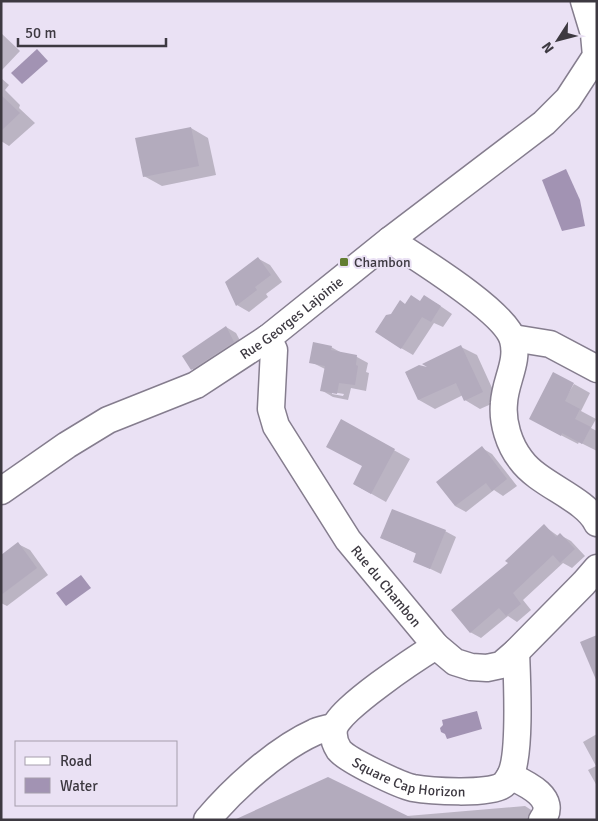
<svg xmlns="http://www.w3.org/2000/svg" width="598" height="821" viewBox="0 0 598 821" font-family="Signika,sans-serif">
	<rect width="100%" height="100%" fill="#eae1f4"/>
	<g fill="#a293b3">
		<path d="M 37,49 L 48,61 L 22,84 L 11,73 Z"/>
		<path d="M 566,169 L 580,200 L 585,226 L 562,231 L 542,180 Z"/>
		<path d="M 81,575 L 91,588 L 66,606 L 56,593 Z"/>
		<path d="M 477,711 L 482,729 L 447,739 L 445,734 L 441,732 L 440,728 L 443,725 L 442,720 Z"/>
	</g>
	<g fill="#0003" fill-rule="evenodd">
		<path d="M 1,33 L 20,51 L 1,71 Z"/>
		<path d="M 1,78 L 9,85 L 5,90 L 20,105 L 19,108 L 35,123 L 9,146 L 1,141 Z"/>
		<path d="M 191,128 L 208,138 L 216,175 L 162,186 L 144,176 Z"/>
		<path d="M 259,259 L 270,265 L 282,282 L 266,294 L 268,297 L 249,312 L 237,305 Z"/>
		<path d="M 421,302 L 436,303 L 452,314 L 443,327 L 434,323 L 413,355 L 401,348 L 392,315 L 406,305 Z"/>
		<path d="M 226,327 L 236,333 L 244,348 L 202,375 L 192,369 Z"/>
		<path d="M 331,347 L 342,353 L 357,357 L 368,363 L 366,372 L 369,373 L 366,391 L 351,388 L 348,400 L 333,397 L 321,390 L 325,369 L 311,362 ZM 332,392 L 344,394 L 343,396 L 332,394 Z"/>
		<path d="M 461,347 L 477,355 L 498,401 L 480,409 L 465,400 L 463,395 L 435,409 L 419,400 L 406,373 L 432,369 Z"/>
		<path d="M 574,384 L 590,393 L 581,411 L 596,419 L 591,428 L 597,431 L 597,451 L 579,442 L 578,444 L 547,428 Z"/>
		<path d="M 341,421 L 410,459 L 386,502 L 354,484 L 364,466 Z"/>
		<path d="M 482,448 L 492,454 L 517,486 L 503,496 L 494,490 L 466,512 L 455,506 Z"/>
		<path d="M 544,526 L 558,536 L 560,535 L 571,541 L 585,556 L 572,568 L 563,563 L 523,600 L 531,610 L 517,622 L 508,616 L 481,638 L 470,632 L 510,563 Z"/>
		<path d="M 445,531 L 456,537 L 441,574 L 414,561 L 417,554 L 382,538 Z"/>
		<path d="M 18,544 L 30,550 L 48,575 L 7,606 L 1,603 L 1,562 Z"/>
		<path d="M 597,734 L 597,786 L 588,770 L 596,766 L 583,742 Z"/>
		<path d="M 525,806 L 547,820 L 237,820 L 407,816 Z"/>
	</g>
	<g fill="#b3abbd">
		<path d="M 1,95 L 20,113 L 1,131 Z"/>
		<path d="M 191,127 L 199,166 L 143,177 L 135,138 Z"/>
		<path d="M 258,257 L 271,275 L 255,287 L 257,290 L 236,306 L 225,282 Z"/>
		<path d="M 411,295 L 420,301 L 424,295 L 441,306 L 431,322 L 422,317 L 401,349 L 375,332 L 386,315 L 391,314 L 400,300 L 405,304 Z"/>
		<path d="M 226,326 L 234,342 L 191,370 L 182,356 Z"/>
		<path d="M 313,342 L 332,346 L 331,350 L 357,355 L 356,365 L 358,366 L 355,385 L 339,383 L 337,394 L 320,391 L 325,366 L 309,363 Z"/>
		<path d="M 461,345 L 483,392 L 464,401 L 456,383 L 418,400 L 405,372 L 419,365 L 427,367 L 422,364 Z"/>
		<path d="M 553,372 L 574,383 L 565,401 L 580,409 L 575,419 L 591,427 L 582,444 L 562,433 L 561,436 L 529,419 Z"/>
		<path d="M 341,419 L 395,449 L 371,494 L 353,484 L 362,466 L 326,447 Z"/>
		<path d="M 482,446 L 507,479 L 492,491 L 486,483 L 455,506 L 436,482 Z"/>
		<path d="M 392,509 L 446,530 L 430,569 L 413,562 L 416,553 L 380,538 Z"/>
		<path d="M 544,524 L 556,537 L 560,533 L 575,549 L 560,563 L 553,555 L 513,593 L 521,604 L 506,616 L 499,608 L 470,633 L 451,610 L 508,563 L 505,561 Z"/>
		<path d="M 18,542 L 37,568 L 1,595 L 1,555 Z"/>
		<path d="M 597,635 L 597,682 L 580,642 Z"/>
		<path d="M 328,777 L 416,820 L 234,820 Z"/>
	</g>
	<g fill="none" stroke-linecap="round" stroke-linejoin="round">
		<defs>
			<g id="minor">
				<path d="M 390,240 C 417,258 505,311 513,340 C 519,362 505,381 504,403 C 502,422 509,445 521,460 C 539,485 585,498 597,523"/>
				<path id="s1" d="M 268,338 L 274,350 L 271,409 L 276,426 L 348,540 L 436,646 L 455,662 L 471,667 L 487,668 L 501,665 L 516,652 L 584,583 L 597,568"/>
				<path d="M 513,338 L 550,344 L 597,369"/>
				<path id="s2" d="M 1,491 L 67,445 L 108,420 L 196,385 L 268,338 L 390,240 L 544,123 L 568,99 L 596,56 L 594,34 L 584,1"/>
				<path id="s3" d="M 436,646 C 418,657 337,710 334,729 C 333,736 335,744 339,750 C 347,760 399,785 413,788 C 429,791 489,795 503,785 C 505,784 508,779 510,776 C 521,756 517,678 516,652"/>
				<path d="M 510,776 C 525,783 559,798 542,820"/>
				<path d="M 207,820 C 234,788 277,749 315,732 C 321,729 328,728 334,727"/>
			</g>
		</defs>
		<use href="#minor" stroke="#857d8e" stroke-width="29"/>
		<use href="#minor" stroke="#fff" stroke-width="26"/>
	</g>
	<rect fill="#627d31" stroke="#eae1f4" stroke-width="2" x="339" y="257" width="10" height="10" rx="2.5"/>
	<g text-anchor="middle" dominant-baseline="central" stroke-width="4" stroke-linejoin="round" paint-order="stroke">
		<g font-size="14" fill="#3d3941" stroke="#eae1f4" text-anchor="start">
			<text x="354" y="262">Chambon</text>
		</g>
		<g font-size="14" fill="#3d3941" stroke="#eae1f4">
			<text stroke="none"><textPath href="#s2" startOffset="340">Rue Georges Lajoinie</textPath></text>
			<text stroke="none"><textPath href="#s1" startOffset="285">Rue du Chambon</textPath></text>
			<text stroke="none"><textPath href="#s3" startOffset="232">Square Cap Horizon</textPath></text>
		</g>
	</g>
	<rect width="598" height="821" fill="none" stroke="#3d3941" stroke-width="5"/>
	<rect x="15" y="741" width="162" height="65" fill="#eae1f4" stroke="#a59eac"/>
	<rect x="25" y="757" width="25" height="8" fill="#ffffff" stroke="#a59eac"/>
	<text x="60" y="766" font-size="15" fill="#3d3941">Road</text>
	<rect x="25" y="778" width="25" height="15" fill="#a293b3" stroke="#a59eac"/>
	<text x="60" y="791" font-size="15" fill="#3d3941">Water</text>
	<g transform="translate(558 40) rotate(234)" stroke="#eae1f4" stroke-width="4" paint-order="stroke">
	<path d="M0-4L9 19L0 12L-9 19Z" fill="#3d3941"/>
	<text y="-8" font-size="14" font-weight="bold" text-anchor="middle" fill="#3d3941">N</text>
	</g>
	<path d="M18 38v8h148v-8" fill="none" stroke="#3d3941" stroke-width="2.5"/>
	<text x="25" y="38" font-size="15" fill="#3d3941" stroke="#eae1f4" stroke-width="4" paint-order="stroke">50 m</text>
</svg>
